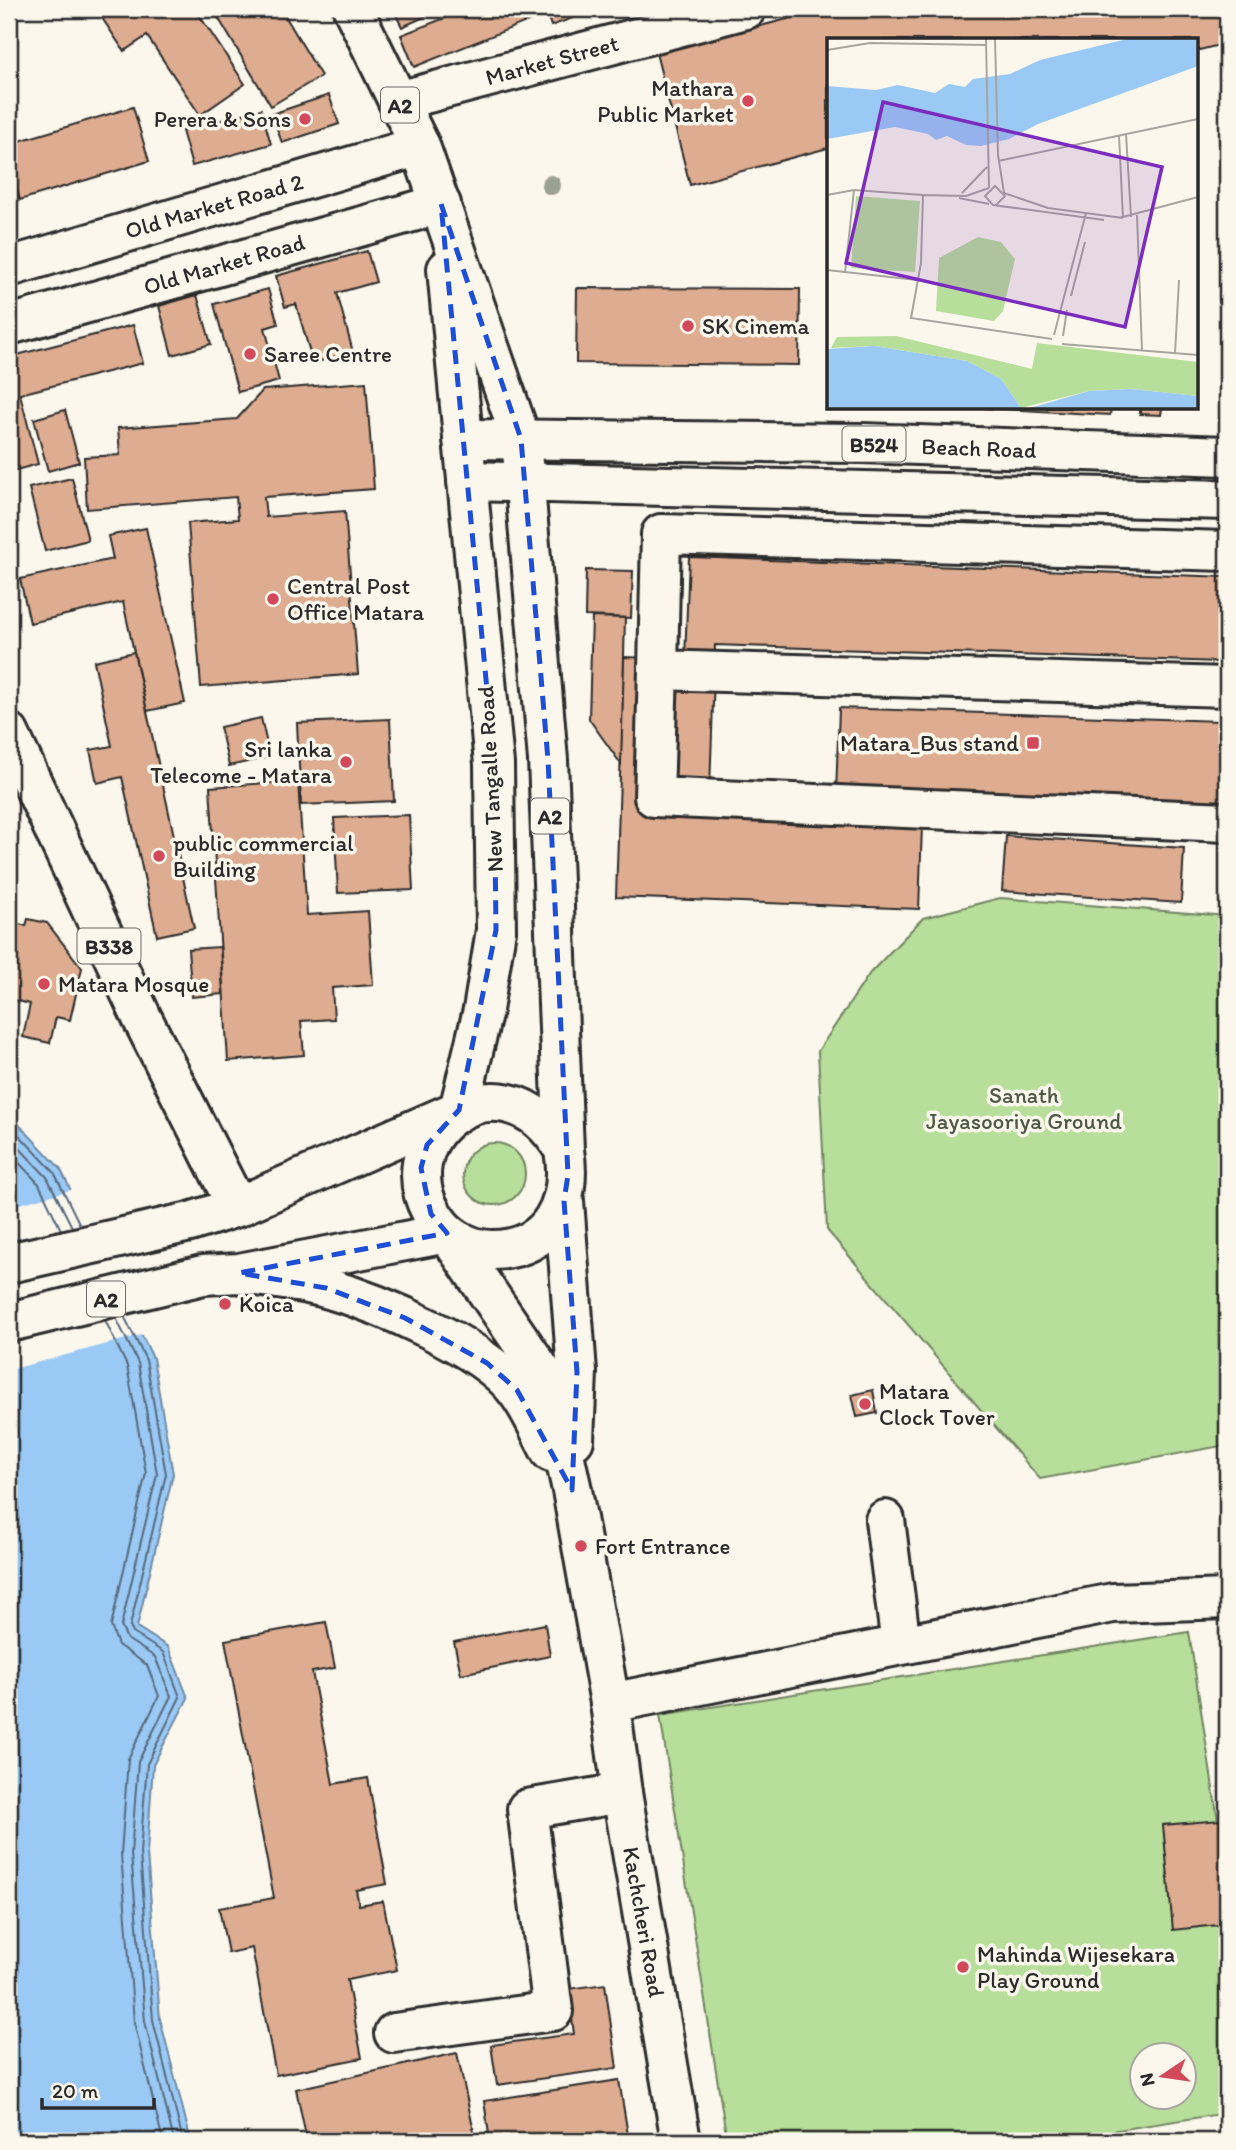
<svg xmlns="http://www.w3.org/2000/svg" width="1236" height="2150" viewBox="0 0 1236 2150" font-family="Itim,sans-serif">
	<rect width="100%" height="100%" fill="#fbf7ec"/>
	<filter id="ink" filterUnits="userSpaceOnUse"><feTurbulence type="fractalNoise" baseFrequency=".0143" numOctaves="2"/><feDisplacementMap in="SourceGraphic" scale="14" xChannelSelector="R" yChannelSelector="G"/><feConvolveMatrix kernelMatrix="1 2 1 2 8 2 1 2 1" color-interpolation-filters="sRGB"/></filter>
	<g filter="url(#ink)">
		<g fill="#b7de9a" stroke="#718462" stroke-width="2" fill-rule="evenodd">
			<path d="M 1000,898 L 1227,916 L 1227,1445 L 1040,1479 L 827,1230 L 818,1051 L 870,973 L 923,918 Z"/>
			<circle cx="494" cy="1174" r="31"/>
			<path d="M 1189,1632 L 1227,1879 L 1227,2113 L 1047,2141 L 727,2141 L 660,1715 ZM 1142,2056 L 1184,2056 L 1184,2098 L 1142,2098 Z"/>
		</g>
		<path fill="#9ac9f5" stroke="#6e8aa4" stroke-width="2" d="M 9,1114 L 60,1168 L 153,1358 L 173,1474 L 137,1627 L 168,1647 L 188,1698 L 153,1765 L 147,1853 L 160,2019 L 191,2141 L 9,2141 Z"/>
		<path fill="#fbf7ec" d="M 74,1189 L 145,1334 L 9,1370 L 9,1207 Z"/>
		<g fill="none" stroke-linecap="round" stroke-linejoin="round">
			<g stroke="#576a7c" stroke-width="2">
				<path d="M 9,1124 L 54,1172 L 80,1225"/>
				<path d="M 9,1137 L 47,1177 L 72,1227"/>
				<path d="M 9,1152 L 39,1184 L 61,1230"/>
				<path d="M 124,1316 L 146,1360 L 166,1474 L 130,1626 L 133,1633 L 163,1652 L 180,1697 L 147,1764 L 140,1853 L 153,2020 L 183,2141"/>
				<path d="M 116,1318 L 138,1363 L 157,1474 L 121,1626 L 127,1639 L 155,1657 L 171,1696 L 138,1762 L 131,1854 L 145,2021 L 174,2141"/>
				<path d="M 105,1320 L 127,1366 L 146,1473 L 111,1626 L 118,1645 L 147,1665 L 159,1696 L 128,1759 L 121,1854 L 134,2022 L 163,2141"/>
			</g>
		</g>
		<g fill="#deac90" stroke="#2b2b2b" stroke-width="2" fill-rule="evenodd">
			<path d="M 96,9 L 195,9 L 245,84 L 200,115 L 147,36 L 124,51 Z"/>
			<path d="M 213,9 L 281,9 L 321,76 L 271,106 Z"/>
			<path d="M 393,9 L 442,9 L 402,27 Z"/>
			<path d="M 468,9 L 527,9 L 531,20 L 414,67 L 401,35 Z"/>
			<path d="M 545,9 L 597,9 L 551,26 Z"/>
			<path d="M 826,9 L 1227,9 L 1227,43 L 1196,51 L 1196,40 L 828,40 L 828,148 L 690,185 L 656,53 Z"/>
			<path d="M 329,95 L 339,124 L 282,143 L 272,114 Z"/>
			<path d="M 133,107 L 149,161 L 20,200 L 9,162 L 9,144 Z"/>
			<path d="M 261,109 L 271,144 L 192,166 L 182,131 Z"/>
			<path d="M 367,251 L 376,282 L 337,293 L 353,352 L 313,363 L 296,304 L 285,307 L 276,276 Z"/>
			<path d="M 577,288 L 800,289 L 799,365 L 576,363 Z"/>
			<path d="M 268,289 L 278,324 L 265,328 L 279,381 L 238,392 L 214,304 Z"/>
			<path d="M 197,295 L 211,344 L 172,355 L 159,306 Z"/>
			<path d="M 133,325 L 143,363 L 20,394 L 38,464 L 9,472 L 9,357 Z"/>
			<path d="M 366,382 L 374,489 L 264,497 L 266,517 L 345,511 L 358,674 L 201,687 L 188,523 L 238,519 L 236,497 L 87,509 L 84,457 L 120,455 L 118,428 L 237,419 L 263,390 Z"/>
			<path d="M 984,408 L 1111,408 L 1110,415 Z"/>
			<path d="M 1140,408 L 1162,408 L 1161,415 L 1140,414 Z"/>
			<path d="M 65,410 L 79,462 L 48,471 L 34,419 Z"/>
			<path d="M 72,478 L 88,540 L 45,551 L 29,488 Z"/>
			<path d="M 146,528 L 185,703 L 147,711 L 123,602 L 30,623 L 20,579 L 113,559 L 108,536 Z"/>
			<path d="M 689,557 L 1227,577 L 1227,809 L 922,826 L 919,909 L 616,897 L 624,657 L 685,659 ZM 715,645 L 1220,662 L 1219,721 L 839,708 L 835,823 L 709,819 Z"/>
			<path d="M 586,570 L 633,571 L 631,618 L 585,616 Z"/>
			<path d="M 592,617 L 625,618 L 621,764 L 589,719 Z"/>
			<path d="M 134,652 L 194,928 L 157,936 L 122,777 L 97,783 L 90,750 L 112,746 L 94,661 Z"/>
			<path d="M 261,718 L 270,757 L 229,766 L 220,727 Z"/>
			<path d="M 390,719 L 394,801 L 301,805 L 297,723 Z"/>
			<path d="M 298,781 L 307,915 L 368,911 L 373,985 L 332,988 L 334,1019 L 301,1021 L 304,1055 L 228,1061 L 210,787 Z"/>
			<path d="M 409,815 L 413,890 L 338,893 L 334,818 Z"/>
			<path d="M 1006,836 L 1184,848 L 1181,903 L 1002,891 Z"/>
			<path d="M 28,919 L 47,923 L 82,968 L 70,1020 L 56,1017 L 50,1043 L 23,1037 L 30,1004 L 9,999 L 9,921 L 26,926 Z"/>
			<path d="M 220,947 L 223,994 L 192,997 L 188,949 Z"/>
			<path d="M 873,1390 L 877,1413 L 857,1417 L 852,1395 Z"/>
			<path d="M 326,1622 L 335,1668 L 312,1672 L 333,1784 L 368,1778 L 387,1884 L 356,1890 L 359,1905 L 383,1901 L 397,1970 L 347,1980 L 362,2058 L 276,2075 L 252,1948 L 228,1953 L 219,1908 L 274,1898 L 225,1640 Z"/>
			<path d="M 545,1624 L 550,1656 L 461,1674 L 454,1642 Z"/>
			<path d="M 1220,1820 L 1227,1924 L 1173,1930 L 1163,1825 Z"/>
			<path d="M 605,1984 L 617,2068 L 497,2085 L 491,2045 L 574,2034 L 568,1989 Z"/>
			<path d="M 457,2053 L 476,2141 L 307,2141 L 296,2089 Z"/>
			<path d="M 619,2080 L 629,2141 L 490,2141 L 484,2101 Z"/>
		</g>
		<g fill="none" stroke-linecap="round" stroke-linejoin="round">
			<defs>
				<g id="minor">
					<path d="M 398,101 L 746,9"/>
					<path d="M 9,267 L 420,146"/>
					<path d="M 9,325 L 441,204"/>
					<path d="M 1227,551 L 661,534 L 658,670 L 1227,687"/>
					<path d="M 658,670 L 654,797 L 1227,822"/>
					<path d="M 564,1201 L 577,1372 L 574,1440"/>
					<path d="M 447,1233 L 548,1381 L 572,1490 L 610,1703 L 1113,1603 L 1227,1599"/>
					<path d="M 242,1274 C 270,1278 299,1281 326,1288 C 379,1303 484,1347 517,1391 C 531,1409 540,1432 551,1452"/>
					<path d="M 885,1520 L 901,1645"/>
					<path d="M 610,1703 L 622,1793 L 681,2141"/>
					<path d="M 394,2033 L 553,2011 L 527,1809 L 622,1793"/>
				</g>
				<g id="major">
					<path d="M 463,439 L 861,443 L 1227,456"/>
					<path d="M 467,481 L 1227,500"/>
					<path d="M 9,733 L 143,1020 L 237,1207"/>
				</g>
				<g id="highway">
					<path d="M 353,9 L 420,146 L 521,439 L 548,760 L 564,1150 C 573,1201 551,1250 492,1250 C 473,1250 453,1240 441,1226 C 372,1144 499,1039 564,1150"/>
					<path d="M 9,1263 L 190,1222 L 237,1207 L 459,1110 L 483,1010 L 496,930 L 494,764 L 447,269"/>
					<path d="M 9,1322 L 203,1275 L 239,1273 L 447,1233"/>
				</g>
			</defs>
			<use href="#minor" stroke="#2b2b2b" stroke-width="44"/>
			<use href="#major" stroke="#2b2b2b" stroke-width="44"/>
			<use href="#highway" stroke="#2b2b2b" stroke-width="44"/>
			<use href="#minor" stroke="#fbf7ec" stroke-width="38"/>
			<use href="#major" stroke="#fbf7ec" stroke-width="38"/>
			<use href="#highway" stroke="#fbf7ec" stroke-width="38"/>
		</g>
		<circle fill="#9ca091" cx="551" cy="185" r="10"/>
	</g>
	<path fill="none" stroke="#1d4ed8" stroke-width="5" stroke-dasharray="14 9" stroke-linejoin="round" d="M 441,204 L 521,439 L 548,760 L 568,1175 L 564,1201 L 577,1372 L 572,1490 L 517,1390 L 487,1363 L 405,1318 L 326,1288 L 239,1273 L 447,1233 L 431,1214 L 421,1168 L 427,1145 L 459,1110 L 496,930 L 494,764 Z"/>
	<g fill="#d1495b" stroke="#fbf7ec" stroke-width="2.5">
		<circle cx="748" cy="101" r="7"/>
		<circle cx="305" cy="119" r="7"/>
		<circle cx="688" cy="326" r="7"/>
		<circle cx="250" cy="354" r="7"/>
		<circle cx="273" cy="599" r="7"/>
		<rect x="1026" y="736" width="14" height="14" rx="3.5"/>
		<circle cx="346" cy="762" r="7"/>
		<circle cx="159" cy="856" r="7"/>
		<circle cx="44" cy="984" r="7"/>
		<circle cx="225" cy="1304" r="7"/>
		<circle cx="865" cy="1404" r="7"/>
		<circle cx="581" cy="1546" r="7"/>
		<circle cx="963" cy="1967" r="7"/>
	</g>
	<g text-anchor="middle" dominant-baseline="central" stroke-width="7" stroke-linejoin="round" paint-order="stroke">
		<g fill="#fbf7ec" stroke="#696865" stroke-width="2">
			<rect x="381" y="87.5" width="38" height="35" rx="5"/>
			<rect x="842.5" y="426.5" width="63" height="35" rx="5"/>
			<rect x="531" y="798.5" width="38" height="35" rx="5"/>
			<rect x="77.5" y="928.5" width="63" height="35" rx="5"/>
			<rect x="87" y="1281.5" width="38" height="35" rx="5"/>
		</g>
		<g font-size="21" font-weight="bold" fill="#2b2b2b">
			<text x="400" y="105">A2</text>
			<text x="874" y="444">B524</text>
			<text x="550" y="816">A2</text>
			<text x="109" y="946">B338</text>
			<text x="106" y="1299">A2</text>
		</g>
		<g font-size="23" fill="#2b2b2b" stroke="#fbf7ec">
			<text transform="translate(552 60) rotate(-15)">Market Street</text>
			<text transform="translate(214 206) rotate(-16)">Old Market Road 2</text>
			<text transform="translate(224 264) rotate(-16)">Old Market Road</text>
			<text transform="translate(979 448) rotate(2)">Beach Road</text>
			<text transform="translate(490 779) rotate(-93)">New Tangalle Road</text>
			<text transform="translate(644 1922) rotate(80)">Kachcheri Road</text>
		</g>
		<g font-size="23" fill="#2b2b2b" stroke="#fbf7ec" text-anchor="start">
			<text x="734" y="88" text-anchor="end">Mathara<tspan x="734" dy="26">Public Market</tspan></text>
			<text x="291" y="119" text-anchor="end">Perera &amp; Sons</text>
			<text x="702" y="326">SK Cinema</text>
			<text x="264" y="354">Saree Centre</text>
			<text x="287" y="586">Central Post<tspan x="287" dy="26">Office Matara</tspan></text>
			<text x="1019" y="743" text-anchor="end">Matara_Bus stand</text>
			<text x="332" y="749" text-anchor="end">Sri lanka<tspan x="332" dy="26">Telecome - Matara</tspan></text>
			<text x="173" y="843">public commercial<tspan x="173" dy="26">Building</tspan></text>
			<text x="58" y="984">Matara Mosque</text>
			<text x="239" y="1304">Koica</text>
			<text x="879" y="1391">Matara<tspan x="879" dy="26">Clock Tover</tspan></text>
			<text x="595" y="1546">Fort Entrance</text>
			<text x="977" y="1954">Mahinda Wijesekara<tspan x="977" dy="26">Play Ground</tspan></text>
		</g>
		<g font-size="23" fill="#4e5847" stroke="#fbf7ec">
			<text x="1024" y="1095">Sanath<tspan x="1024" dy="26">Jayasooriya Ground</tspan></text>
		</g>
	</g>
	<g transform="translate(827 38)">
		<rect width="371" height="371" fill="#fbf7ec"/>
		<path d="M 29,158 L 93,163 L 88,234 L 24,230 ZM 151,199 L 174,204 L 188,221 L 176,273 L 167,283 L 109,273 L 112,220 ZM 69,298 L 205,331 L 210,305 L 371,324 L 371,358 L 304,351 L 262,353 L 194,370 L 174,341 L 140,323 L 47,308 L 4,310 L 10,299 Z" fill="#b7de9a"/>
		<path d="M 300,1 L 371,1 L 371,28 L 211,86 L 182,101 L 154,108 L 139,107 L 120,98 L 109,102 L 101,96 L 68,89 L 0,101 L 0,48 L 49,52 L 71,47 L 108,55 L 122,46 L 138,49 L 146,41 L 183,36 L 213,22 ZM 47,308 L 140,323 L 174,341 L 194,370 L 0,370 L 0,311 ZM 304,351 L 371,358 L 371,370 L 203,370 L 262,353 Z" fill="#9ac9f5"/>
		<path fill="none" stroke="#a8a59f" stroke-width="2" d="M 159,1 L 162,150M 168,1 L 171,117 L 177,155 L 221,170 L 296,180M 0,12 L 43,5 L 160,7M 299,96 L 304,179M 292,97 L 296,180M 171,123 L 371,81M 162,150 L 139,158 L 96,157 L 94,225 L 84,280 L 225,301M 135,155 L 160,129M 0,157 L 27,152 L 96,157M 132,160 L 162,166M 169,167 L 178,158 L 168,148 L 158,158 L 166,167 L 277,182M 310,177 L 315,313M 292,180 L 371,159M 0,232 L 90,242M 18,235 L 27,152M 244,258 L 258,204M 227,297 L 259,175M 236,298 L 240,272M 235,306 L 371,317M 348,316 L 352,242"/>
		<path fill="#7b2cbf" fill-opacity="0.15" stroke="#7b2cbf" stroke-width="3.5" d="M 56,64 L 335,129 L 298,289 L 19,225 Z"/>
		<rect width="371" height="371" fill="none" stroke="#2b2b2b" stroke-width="3.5"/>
	</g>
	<rect width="1236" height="2150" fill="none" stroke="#fbf7ec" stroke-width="35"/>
	<rect x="18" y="18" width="1201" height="2115" fill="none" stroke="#2b2b2b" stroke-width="2.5" filter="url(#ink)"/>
	<g transform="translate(1163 2076) rotate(257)"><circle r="33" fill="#fbf7ec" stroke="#a8a59f" stroke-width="2"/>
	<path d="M0-5L12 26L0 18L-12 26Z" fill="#d1495b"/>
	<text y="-10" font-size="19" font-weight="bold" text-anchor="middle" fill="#2b2b2b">N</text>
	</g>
	<path d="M42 2098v10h112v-10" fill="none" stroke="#2b2b2b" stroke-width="3.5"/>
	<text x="52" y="2098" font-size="21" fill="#2b2b2b" stroke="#fbf7ec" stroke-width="5" paint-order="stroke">20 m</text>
</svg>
